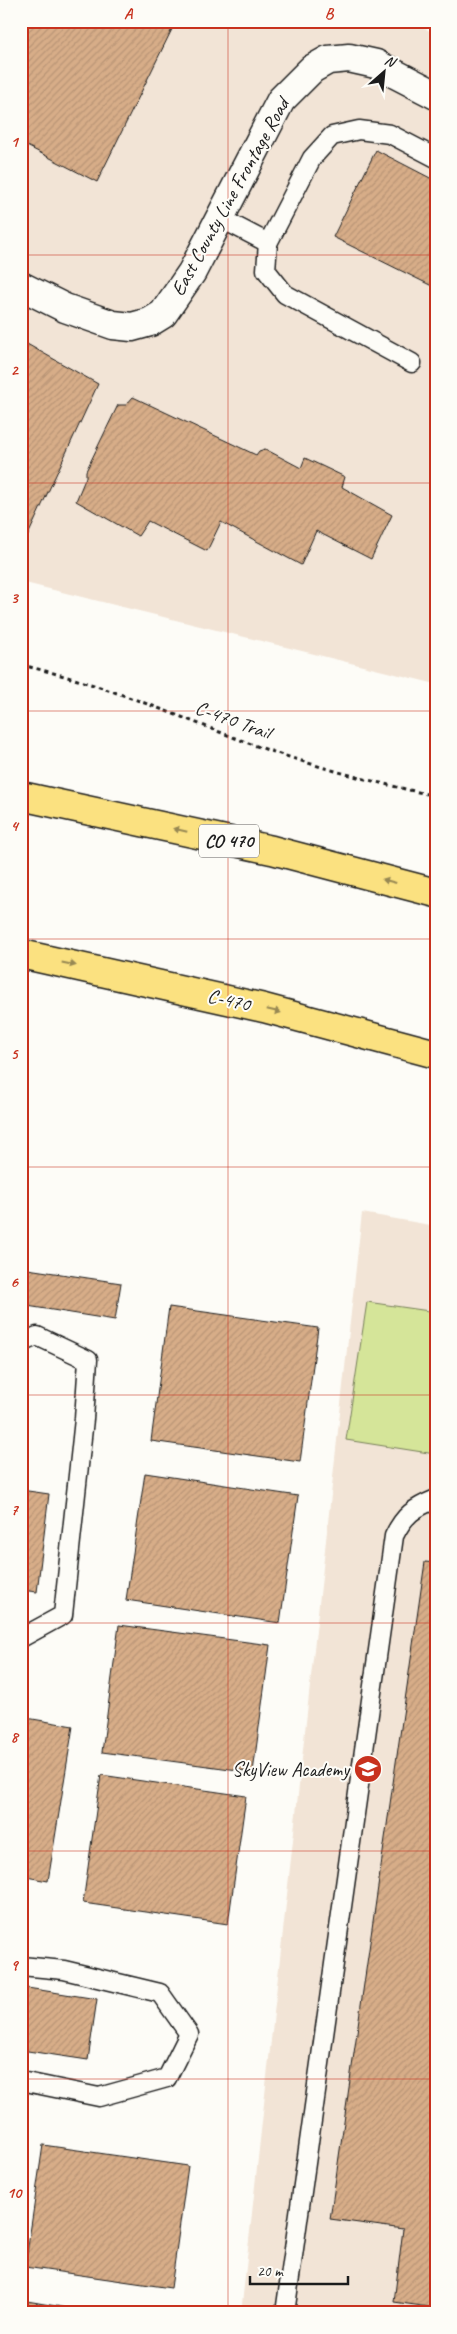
<svg xmlns="http://www.w3.org/2000/svg" width="457" height="2334" viewBox="0 0 457 2334" font-family="Caveat,sans-serif">
	<defs>
		<pattern id="building-hatch" width="6" height="6" patternUnits="userSpaceOnUse" patternTransform="scale(1.25)"><rect width="6" height="6" fill="#d7ad88"/><path d="M-1 1l2-2M0 6l6-6M5 7l2-2" fill="none" stroke="#b89475"/></pattern>
	</defs>
	<rect width="100%" height="100%" fill="#fdfcf7"/>
	<filter id="ink" filterUnits="userSpaceOnUse"><feTurbulence type="fractalNoise" baseFrequency=".02" numOctaves="2"/><feDisplacementMap in="SourceGraphic" scale="10" xChannelSelector="R" yChannelSelector="G"/><feConvolveMatrix kernelMatrix="1 2 1 2 8 2 1 2 1" color-interpolation-filters="sRGB"/></filter>
	<g filter="url(#ink)">
		<g fill="#f2e4d6">
			<path d="M 21,21 L 410,21 L 436,34 L 436,684 L 21,582 Z"/>
			<path d="M 362,1213 L 436,1226 L 436,2313 L 241,2313 Z"/>
		</g>
		<path fill="#d5e599" stroke="#78805a" d="M 367,1302 L 436,1312 L 435,1454 L 346,1440 Z"/>
		<g fill="url(#building-hatch)" stroke="#1c1c1c">
			<path d="M 21,21 L 176,21 L 97,182 L 21,143 Z"/>
			<path d="M 376,150 L 436,181 L 436,288 L 333,237 Z"/>
			<path d="M 27,344 L 98,384 L 23,546 L 21,356 Z"/>
			<path d="M 133,397 L 256,455 L 259,451 L 265,449 L 301,468 L 305,458 L 345,477 L 342,487 L 392,515 L 371,559 L 316,531 L 301,565 L 221,522 L 207,551 L 148,521 L 138,536 L 76,501 L 86,477 L 86,471 L 118,405 L 126,405 Z"/>
			<path d="M 21,1268 L 121,1283 L 115,1320 L 21,1305 Z"/>
			<path d="M 169,1307 L 318,1328 L 300,1462 L 151,1441 Z"/>
			<path d="M 145,1473 L 298,1496 L 280,1623 L 126,1600 Z"/>
			<path d="M 21,1490 L 49,1494 L 37,1592 L 21,1590 Z"/>
			<path d="M 425,1562 L 436,1563 L 436,2308 L 394,2302 L 403,2229 L 330,2219 Z"/>
			<path d="M 119,1625 L 270,1645 L 253,1772 L 102,1752 Z"/>
			<path d="M 21,1717 L 73,1726 L 48,1881 L 21,1876 Z"/>
			<path d="M 101,1775 L 246,1796 L 228,1924 L 83,1903 Z"/>
			<path d="M 21,1987 L 97,1999 L 88,2060 L 21,2050 Z"/>
			<path d="M 43,2145 L 188,2166 L 171,2288 L 25,2267 Z"/>
			<path d="M 27,2301 L 97,2313 L 25,2313 Z"/>
		</g>
		<g fill="none" stroke-linecap="round" stroke-linejoin="round">
			<defs>
				<g id="service">
					<path d="M 220,218 L 268,243 L 312,158 L 332,136 L 359,130 L 390,134 L 436,158"/>
					<path d="M 268,243 L 266,270 L 285,294 L 412,363"/>
					<path d="M 21,1343 L 37,1336 L 88,1360 L 84,1419 L 63,1615 L 21,1638"/>
					<path d="M 21,1966 L 64,1970 L 160,1993 L 189,2034 L 167,2078 L 99,2097 L 21,2081"/>
					<path d="M 285,2313 L 394,1536 C 404,1515 414,1508 436,1499"/>
				</g>
				<path id="minor" d="M 21,286 L 65,308 L 113,325 L 132,327 L 150,322 L 163,314 L 192,272 L 281,100 L 312,69 L 328,60 L 349,58 L 376,64 L 436,95"/>
				<g id="motorway">
					<path d="M 21,796 L 272,850 L 436,893"/>
					<path d="M 21,954 L 264,1008 L 436,1054"/>
				</g>
			</defs>
			<use href="#service" stroke="#1c1c1c" stroke-width="21"/>
			<use href="#minor" stroke="#1c1c1c" stroke-width="31"/>
			<use href="#motorway" stroke="#1c1c1c" stroke-width="31"/>
			<path stroke="#1c1c1c" stroke-width="3" stroke-dasharray="4 4" stroke-linecap="butt" d="M 21,665 C 98,682 170,713 243,741 C 304,764 372,782 436,796"/>
			<use href="#service" stroke="#fdfcf7" stroke-width="18"/>
			<use href="#minor" stroke="#fdfcf7" stroke-width="28"/>
			<use href="#motorway" stroke="#fbe180" stroke-width="28"/>
		</g>
		<defs><path id="oneway-solid" d="M-6-.8H1V-3.2L6.5 0L1 3.2V.8H-6Z" transform="scale(1.25)"/></defs>
		<g fill="#978853">
			<use href="#oneway-solid" transform="translate(180 830) rotate(-167)"/>
			<use href="#oneway-solid" transform="translate(389 881) rotate(-165)"/>
			<use href="#oneway-solid" transform="translate(69 964) rotate(12)"/>
			<use href="#oneway-solid" transform="translate(274 1011) rotate(14)"/>
		</g>
	</g>
	<path fill="none" stroke="#c8321e" stroke-width="1" stroke-opacity="0.55" d="M 228,21 L 228,2313M 21,255 L 436,255M 21,483 L 436,483M 21,711 L 436,711M 21,939 L 436,939M 21,1167 L 436,1167M 21,1395 L 436,1395M 21,1623 L 436,1623M 21,1851 L 436,1851M 21,2079 L 436,2079"/>
	<defs>
		<symbol id="school-disc" viewBox="-11 -11 22 22"><circle r="9.5" fill="#c8321e" stroke="#fdfcf7"/><path d="M0-5L7-2L0 1L-7-2ZM-4 1L0 2.5L4 1V4Q0 6-4 4Z" fill="#fff"/></symbol>
	</defs>
	<g fill-rule="evenodd">
		<use href="#school-disc" x="352" y="1753" width="32" height="32"/>
	</g>
	<g text-anchor="middle" dominant-baseline="central" stroke-width="4" stroke-linejoin="round" paint-order="stroke">
		<rect fill="#fdfcf7" stroke="#605f5e" stroke-width="1" x="199" y="824.5" width="60" height="33" rx="4"/>
		<g font-size="19" font-weight="bold" fill="#1c1c1c">
			<text x="229" y="841">CO 470</text>
		</g>
		<g font-size="20" fill="#1c1c1c" stroke="#fdfcf7">
			<text transform="translate(230 197) rotate(-61)">East County Line Frontage Road</text>
			<text transform="translate(233 720) rotate(20)">C-470 Trail</text>
			<text transform="translate(229 1000) rotate(13)">C-470</text>
		</g>
		<g font-size="20" fill="#1c1c1c" stroke="#fdfcf7" text-anchor="end">
			<text x="349" y="1769">SkyView Academy</text>
		</g>
	</g>
	<rect width="457" height="2334" fill="none" stroke="#fdfcf7" stroke-width="55"/>
	<g transform="translate(384 72) rotate(27)" stroke="#fdfcf7" stroke-width="4" paint-order="stroke">
	<path d="M0-4L9 19L0 12L-9 19Z" fill="#1c1c1c"/>
	<text y="-8" font-size="14" font-weight="bold" text-anchor="middle" fill="#1c1c1c">N</text>
	</g>
	<path d="M250 2276v8h98v-8" fill="none" stroke="#1c1c1c" stroke-width="2.5"/>
	<text x="257" y="2276" font-size="15" fill="#1c1c1c" stroke="#fdfcf7" stroke-width="4" paint-order="stroke">20 m</text>
	<rect x="28" y="28" width="402" height="2278" fill="none" stroke="#c8321e" stroke-width="2"/>
	<g font-size="16" text-anchor="middle" font-weight="bold" fill="#c8321e">
		<text x="128" y="19">A</text>
		<text x="329" y="19">B</text>
		<text x="14" y="147">1</text>
		<text x="14" y="375">2</text>
		<text x="14" y="603">3</text>
		<text x="14" y="831">4</text>
		<text x="14" y="1059">5</text>
		<text x="14" y="1287">6</text>
		<text x="14" y="1515">7</text>
		<text x="14" y="1742">8</text>
		<text x="14" y="1970">9</text>
		<text x="14" y="2198">10</text>
	</g>
</svg>
